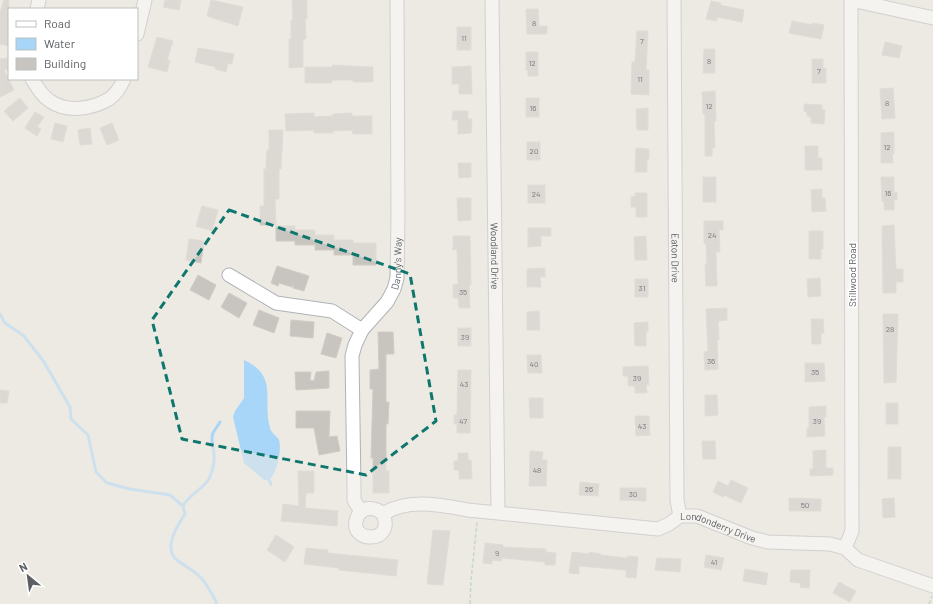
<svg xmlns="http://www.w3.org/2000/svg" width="933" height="604" viewBox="0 0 933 604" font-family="Barlow,sans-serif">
	<rect width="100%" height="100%" fill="#eceae3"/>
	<path fill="#a7d6f8" d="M 244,360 C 279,376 262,400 270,428 C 271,433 277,436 279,440 C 282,449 277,473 270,479 C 268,480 266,480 264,480 L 244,463 L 233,417 L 235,411 L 244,398 Z"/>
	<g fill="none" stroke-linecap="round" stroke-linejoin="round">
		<g stroke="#a7d6f8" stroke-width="3">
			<path d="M 0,314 L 5,323 L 24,336 L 44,362 L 70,407 L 71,419 L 88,435 L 96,472 L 107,483 L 130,489 L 170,495 L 183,506 L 185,514 C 177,526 162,549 178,561 C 186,567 194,570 201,578 C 207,584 211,593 216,601 L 216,604"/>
			<path d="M 267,476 L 271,484"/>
			<path d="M 183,506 C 189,494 202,490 209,479 C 212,472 215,462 214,455 C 214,447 210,440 213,433 C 215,429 218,426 220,422"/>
		</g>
	</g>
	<g fill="#c8c5c0" stroke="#d1ccc2">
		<path d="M 4,0 L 9,0 L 9,46 L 0,44 L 0,13 Z"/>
		<path d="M 165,0 L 181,0 L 179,10 L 163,7 Z"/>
		<path d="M 211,0 L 243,7 L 238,26 L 207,16 Z"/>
		<path d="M 292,0 L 307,0 L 307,19 L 305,19 L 306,39 L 303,39 L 303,67 L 289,68 L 289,39 L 291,39 L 291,20 L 293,20 Z"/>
		<path d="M 711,1 L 721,3 L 720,5 L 744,10 L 742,22 L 717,17 L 717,21 L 706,19 Z"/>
		<path d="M 526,9 L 538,9 L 539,26 L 547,26 L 547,34 L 527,34 Z"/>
		<path d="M 792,21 L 812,25 L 812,23 L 824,25 L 821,39 L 789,33 Z"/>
		<rect x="457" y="27" width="14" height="23"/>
		<path d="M 637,31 L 648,31 L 646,70 L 649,70 L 649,95 L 631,94 L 632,62 L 635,62 Z"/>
		<path d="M 157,37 L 173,41 L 167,60 L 170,60 L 167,72 L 148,67 Z"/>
		<path d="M 885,42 L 902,46 L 899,58 L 882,55 Z"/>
		<path d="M 198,48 L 234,54 L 232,64 L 228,63 L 226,72 L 215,69 L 216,67 L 195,62 Z"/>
		<path d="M 704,49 L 715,49 L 715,73 L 703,73 Z"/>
		<path d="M 526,52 L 538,52 L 538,76 L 528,76 L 528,70 L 526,70 Z"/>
		<path d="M 7,58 L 9,69 L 4,70 L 14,90 L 0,97 L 0,59 Z"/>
		<path d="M 812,59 L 823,59 L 823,68 L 826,68 L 826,83 L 812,83 Z"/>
		<path d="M 332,65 L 373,67 L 373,82 L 353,82 L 353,80 L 332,80 L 332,83 L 305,83 L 305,67 L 332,67 Z"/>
		<path d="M 471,66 L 472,94 L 459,94 L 459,84 L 452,84 L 452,67 Z"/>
		<path d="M 893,88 L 895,118 L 882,119 L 880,89 Z"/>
		<path d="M 715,91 L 716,121 L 714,122 L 715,148 L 712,148 L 712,156 L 705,156 L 705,114 L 703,114 L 702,92 Z"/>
		<path d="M 20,98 L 28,108 L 13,121 L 4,111 Z"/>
		<rect x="526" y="98" width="13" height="19"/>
		<path d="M 804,104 L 822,105 L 822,110 L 825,110 L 824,124 L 811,123 L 811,117 L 807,116 L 807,112 L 804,111 Z"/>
		<path d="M 648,108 L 648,130 L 637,130 L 636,109 Z"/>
		<path d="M 453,111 L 468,111 L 468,119 L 472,119 L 471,133 L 458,134 L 458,120 L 452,120 Z"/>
		<path d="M 35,112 L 44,117 L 37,127 L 41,129 L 37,136 L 25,128 Z"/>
		<path d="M 314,113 L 314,117 L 333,116 L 333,114 L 352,113 L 352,116 L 372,116 L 372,134 L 353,134 L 352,130 L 333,131 L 333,133 L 314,133 L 314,130 L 286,131 L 285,114 Z"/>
		<path d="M 55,123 L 67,126 L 63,142 L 51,139 Z"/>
		<path d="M 112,123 L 119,140 L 107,145 L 100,128 Z"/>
		<path d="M 90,128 L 92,144 L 80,145 L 78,130 Z"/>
		<path d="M 269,130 L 283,130 L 281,169 L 279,169 L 279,199 L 275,199 L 276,225 L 260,225 L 260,206 L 264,206 L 264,169 L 266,169 L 267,150 L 269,150 Z"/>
		<path d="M 894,132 L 894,154 L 892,154 L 893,163 L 881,163 L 881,133 Z"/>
		<rect x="527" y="142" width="13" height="18"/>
		<path d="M 805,146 L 818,146 L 818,158 L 822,158 L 822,170 L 805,170 Z"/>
		<path d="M 636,148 L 649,149 L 649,159 L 647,159 L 647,172 L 635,172 Z"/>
		<path d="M 458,163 L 471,163 L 471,177 L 459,178 Z"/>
		<rect x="703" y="177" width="13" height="25"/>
		<path d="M 881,177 L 894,177 L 894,193 L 897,192 L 897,200 L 894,200 L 894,210 L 884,210 L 884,201 L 882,202 Z"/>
		<rect x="528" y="185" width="17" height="18"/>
		<path d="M 822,189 L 822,198 L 825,198 L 826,211 L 812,212 L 811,190 Z"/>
		<path d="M 635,193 L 647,193 L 647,217 L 636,217 L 636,207 L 631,207 L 631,197 L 635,196 Z"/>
		<path d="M 457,198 L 471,198 L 471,220 L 458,221 Z"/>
		<path d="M 202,206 L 218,210 L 212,231 L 196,226 Z"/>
		<path d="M 704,221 L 723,221 L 723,230 L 719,230 L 720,252 L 716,252 L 717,286 L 706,286 L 705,264 L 707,264 L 706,244 L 704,243 Z"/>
		<path d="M 894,225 L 896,269 L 903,269 L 903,282 L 896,282 L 896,293 L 883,293 L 882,226 Z"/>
		<path d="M 276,226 L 295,226 L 295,230 L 315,230 L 315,235 L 334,235 L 334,240 L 353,240 L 353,243 L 376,243 L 376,265 L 353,265 L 353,255 L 334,255 L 334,250 L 315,250 L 315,245 L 295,245 L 295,241 L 276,241 Z"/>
		<path d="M 528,228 L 551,228 L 551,236 L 541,236 L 541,246 L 528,247 Z"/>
		<path d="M 809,231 L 823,231 L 823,249 L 821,249 L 821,259 L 809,259 Z"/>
		<path d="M 453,236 L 470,236 L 471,285 L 469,285 L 470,308 L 459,308 L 458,298 L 453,298 L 453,285 L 458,284 L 457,249 L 453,250 Z"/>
		<path d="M 646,236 L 647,260 L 635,260 L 634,237 Z"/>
		<path d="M 189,239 L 204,241 L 201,263 L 186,260 Z"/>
		<path d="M 277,266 L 309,276 L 304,291 L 293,288 L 294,283 L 292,287 L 279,283 L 278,286 L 271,283 Z"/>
		<path d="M 545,268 L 545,277 L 540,277 L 541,287 L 527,287 L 527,269 Z"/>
		<path d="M 198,275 L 216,285 L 209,300 L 190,290 Z"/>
		<path d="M 820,278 L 821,296 L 808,297 L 807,279 Z"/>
		<rect x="635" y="279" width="13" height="18"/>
		<path d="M 229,293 L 247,303 L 239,318 L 221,307 Z"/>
		<path d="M 727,308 L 727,320 L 718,321 L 719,340 L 717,340 L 718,369 L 705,370 L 704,352 L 708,351 L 706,309 Z"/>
		<path d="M 259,310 L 279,318 L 274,333 L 253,325 Z"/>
		<path d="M 539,311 L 540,330 L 527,330 L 527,312 Z"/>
		<path d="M 883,314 L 898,314 L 896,382 L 884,383 Z"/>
		<path d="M 811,319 L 823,319 L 824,333 L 821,333 L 821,344 L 812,344 Z"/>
		<path d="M 291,320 L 314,322 L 313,338 L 290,336 Z"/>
		<path d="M 648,322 L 648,332 L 646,332 L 646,346 L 635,346 L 634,323 Z"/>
		<rect x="458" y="328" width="13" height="18"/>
		<path d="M 378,332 L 393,332 L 394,354 L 386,354 L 386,402 L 389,402 L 388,424 L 386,424 L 386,471 L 389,471 L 389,493 L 373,493 L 373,458 L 371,458 L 373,389 L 370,389 L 370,370 L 379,369 Z"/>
		<path d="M 327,333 L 342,338 L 336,358 L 321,354 Z"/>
		<path d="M 527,355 L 541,355 L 542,373 L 528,373 Z"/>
		<path d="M 805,363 L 824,363 L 825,381 L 805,382 Z"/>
		<path d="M 648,366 L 649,385 L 646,385 L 647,393 L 635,393 L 635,386 L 628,386 L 628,376 L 623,376 L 623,367 Z"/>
		<path d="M 458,370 L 471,370 L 470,433 L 457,433 L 457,424 L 454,424 L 454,415 L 457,415 Z"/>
		<path d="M 329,371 L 329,388 L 296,390 L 295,372 L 311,372 L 310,380 L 314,381 L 316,372 Z"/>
		<path d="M 0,390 L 9,391 L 7,403 L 0,403 Z"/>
		<path d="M 705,395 L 717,395 L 718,415 L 705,416 Z"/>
		<path d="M 529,398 L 543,398 L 543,418 L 530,418 Z"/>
		<rect x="886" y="403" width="12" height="21"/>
		<path d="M 826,406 L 826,417 L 824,417 L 825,436 L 807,437 L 807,428 L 809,428 L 809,407 Z"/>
		<path d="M 296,411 L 330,411 L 329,437 L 337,436 L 340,451 L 319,455 L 314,428 L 296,428 Z"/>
		<path d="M 635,416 L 649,416 L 650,435 L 636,436 Z"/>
		<path d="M 702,441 L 715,441 L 716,459 L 703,459 Z"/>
		<rect x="888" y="447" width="13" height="32"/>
		<path d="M 825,450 L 826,450 L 826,468 L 833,468 L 833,475 L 810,476 L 810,469 L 813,469 L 813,451 Z"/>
		<path d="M 530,451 L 543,452 L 542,460 L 547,460 L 546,486 L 529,486 Z"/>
		<path d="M 458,453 L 468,453 L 468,460 L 471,460 L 472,479 L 459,479 L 459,470 L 454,470 L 454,461 L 458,461 Z"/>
		<path d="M 298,471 L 314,471 L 314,493 L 306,493 L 305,508 L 338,511 L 337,526 L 281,521 L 283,504 L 299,506 Z"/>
		<path d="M 731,480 L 748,488 L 741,503 L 724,495 L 723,497 L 713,492 L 718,481 L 728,486 Z"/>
		<path d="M 580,482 L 599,484 L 598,496 L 579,495 Z"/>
		<path d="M 620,488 L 646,488 L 646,501 L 620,500 Z"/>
		<path d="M 789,498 L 821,499 L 821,511 L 789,511 Z"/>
		<path d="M 894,498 L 895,517 L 883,518 L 882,499 Z"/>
		<path d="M 433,530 L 450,531 L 443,585 L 427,584 Z"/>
		<path d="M 276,535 L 294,547 L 285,562 L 267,550 Z"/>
		<path d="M 485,543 L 503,545 L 503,547 L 546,549 L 546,552 L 556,553 L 555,565 L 545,565 L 545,562 L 502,558 L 502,561 L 492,560 L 492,564 L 483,563 Z"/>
		<path d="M 306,548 L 328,550 L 328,553 L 398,560 L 396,576 L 339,570 L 339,568 L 304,564 Z"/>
		<path d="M 572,552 L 589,554 L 589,552 L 601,554 L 600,555 L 627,558 L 628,556 L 638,557 L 636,578 L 626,577 L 626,570 L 579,566 L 579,574 L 569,573 Z"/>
		<path d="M 706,555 L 724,558 L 721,570 L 704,567 Z"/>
		<path d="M 657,558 L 681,559 L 680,572 L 655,570 Z"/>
		<path d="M 745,569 L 768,573 L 766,585 L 743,581 Z"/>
		<path d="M 791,570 L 810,570 L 809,588 L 800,587 L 801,583 L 790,582 Z"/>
		<path d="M 839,582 L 856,591 L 850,602 L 833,593 Z"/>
	</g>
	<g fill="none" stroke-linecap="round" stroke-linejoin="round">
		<defs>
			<g id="minor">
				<path id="s1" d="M 492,0 L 498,512"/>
				<path id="s2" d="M 674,0 L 677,500 L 680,516"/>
				<path d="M 851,0 L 933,18"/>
				<path d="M 37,9 L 39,0"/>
				<path d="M 137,34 L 145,0"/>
				<path d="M 32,79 C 37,87 42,96 50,101 C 67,113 92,109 109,99 C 116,94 121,86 124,79"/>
				<path d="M 229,275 L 276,303 L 332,311 L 362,330"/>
				<path id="s3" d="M 361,512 L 354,500 L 354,488 L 352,356 L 355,345 L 362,330 L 387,302 L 394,289 L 397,278 L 398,217 L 397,0"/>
				<path id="s4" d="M 383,514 C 396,545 347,543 357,518 C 361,506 375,506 383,514 C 408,498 440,505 468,510 L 658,529 L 669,524 L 680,516 L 697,516 L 752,538 L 768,542 L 830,544 L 845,548 L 858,560 L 933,586"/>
				<path d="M 845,548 L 852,531 L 851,0"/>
			</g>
		</defs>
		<use href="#minor" stroke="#b0b3b7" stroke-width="15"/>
		<g stroke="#9bc3a5" stroke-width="1.5" stroke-dasharray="4 2" stroke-linecap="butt">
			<path d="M 470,604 L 471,581 L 477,522"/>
			<path d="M 929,604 L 932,596"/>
		</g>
		<use href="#minor" stroke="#fff" stroke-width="13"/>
	</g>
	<path d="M0 0H933V604H0ZM 229,210 L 410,274 L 436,421 L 366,475 L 182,439 L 152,320 Z" fill="#eceae3" fill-opacity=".55" fill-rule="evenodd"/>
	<path fill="none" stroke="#0f766e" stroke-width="3" stroke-dasharray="8 5" stroke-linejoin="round" d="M 229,210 L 410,274 L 436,421 L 366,475 L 182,439 L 152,320 Z"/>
	<g text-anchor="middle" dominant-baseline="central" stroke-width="3" stroke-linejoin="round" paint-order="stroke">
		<g font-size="8" fill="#76787a">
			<text x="534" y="23">8</text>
			<text x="464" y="38">11</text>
			<text x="642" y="41">7</text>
			<text x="709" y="61">8</text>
			<text x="532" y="63">12</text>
			<text x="819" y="71">7</text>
			<text x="640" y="79">11</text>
			<text x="887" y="103">8</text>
			<text x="709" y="106">12</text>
			<text x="533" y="108">16</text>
			<text x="887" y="147">12</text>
			<text x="534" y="151">20</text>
			<text x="888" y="193">16</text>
			<text x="536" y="194">24</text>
			<text x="712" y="235">24</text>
			<text x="642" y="288">31</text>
			<text x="463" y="292">35</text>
			<text x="890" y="329">28</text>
			<text x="465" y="337">39</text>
			<text x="711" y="361">36</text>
			<text x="534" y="364">40</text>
			<text x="815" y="372">35</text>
			<text x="637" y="378">39</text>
			<text x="464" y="384">43</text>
			<text x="463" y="421">47</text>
			<text x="817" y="421">39</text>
			<text x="642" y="426">43</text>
			<text x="537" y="470">48</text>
			<text x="589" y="489">26</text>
			<text x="633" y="494">30</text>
			<text x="805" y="505">50</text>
			<text x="497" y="553">9</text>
			<text x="714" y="562">41</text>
		</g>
		<g font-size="10" fill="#5b5e62" stroke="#fff">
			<text stroke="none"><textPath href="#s1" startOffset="256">Woodland Drive</textPath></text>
			<text stroke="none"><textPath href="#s2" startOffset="258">Eaton Drive</textPath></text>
			<text stroke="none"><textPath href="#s3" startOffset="264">Danny's Way</textPath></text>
			<text transform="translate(852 275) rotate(-90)">Stillwood Road</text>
			<text stroke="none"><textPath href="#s4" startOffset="436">Londonderry Drive</textPath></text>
		</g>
	</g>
	<rect x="8" y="8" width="130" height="72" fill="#ffffff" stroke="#bdbfc0"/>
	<rect x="16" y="21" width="20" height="6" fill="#ffffff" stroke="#bdbfc0"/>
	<text x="44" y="28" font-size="12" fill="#5b5e62">Road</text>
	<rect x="16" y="38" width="20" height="12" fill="#a7d6f8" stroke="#bdbfc0"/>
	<text x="44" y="48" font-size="12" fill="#5b5e62">Water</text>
	<rect x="16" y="58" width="20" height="12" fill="#c8c5c0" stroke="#bdbfc0"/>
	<text x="44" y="68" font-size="12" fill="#5b5e62">Building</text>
	<g transform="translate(28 576) rotate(331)" stroke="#ffffff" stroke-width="3" paint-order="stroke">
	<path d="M0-3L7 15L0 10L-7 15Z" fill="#5b5e62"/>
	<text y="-6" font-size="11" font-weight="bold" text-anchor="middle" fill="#5b5e62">N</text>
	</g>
</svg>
